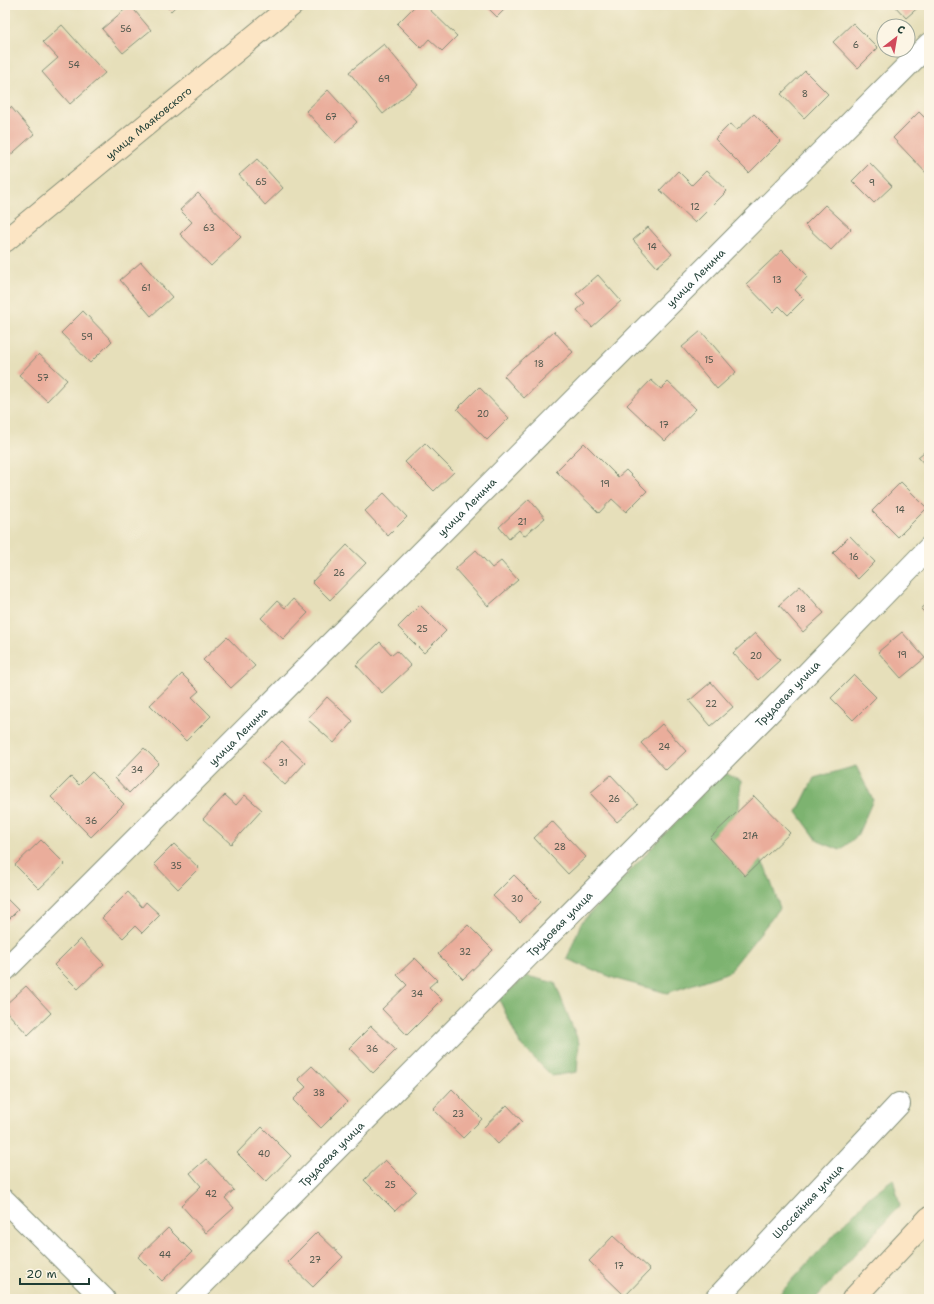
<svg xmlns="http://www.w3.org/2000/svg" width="934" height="1304" viewBox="0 0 934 1304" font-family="'Shantell Sans',sans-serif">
	<rect width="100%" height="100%" fill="#fcf5e5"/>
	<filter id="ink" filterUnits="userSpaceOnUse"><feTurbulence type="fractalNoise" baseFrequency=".025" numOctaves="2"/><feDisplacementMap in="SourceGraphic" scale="8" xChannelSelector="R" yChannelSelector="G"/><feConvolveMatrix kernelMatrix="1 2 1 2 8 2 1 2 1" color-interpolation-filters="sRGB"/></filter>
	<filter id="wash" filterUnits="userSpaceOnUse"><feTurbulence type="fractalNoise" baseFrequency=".012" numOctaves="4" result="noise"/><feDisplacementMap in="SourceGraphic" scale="16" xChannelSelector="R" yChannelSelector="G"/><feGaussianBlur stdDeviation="0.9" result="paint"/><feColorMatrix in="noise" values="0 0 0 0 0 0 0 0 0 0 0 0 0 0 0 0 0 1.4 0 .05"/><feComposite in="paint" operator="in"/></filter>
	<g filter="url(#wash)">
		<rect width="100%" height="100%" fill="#e6dfba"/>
		<g fill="#7db36f" stroke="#4e7852">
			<path d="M 856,766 L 873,800 L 857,836 L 840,850 L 818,841 L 797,812 L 814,778 Z"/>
			<path d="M 723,772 L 741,781 L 738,820 L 767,871 L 780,908 L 729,972 L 667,993 L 616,979 L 567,959 L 581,923 Z"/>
			<path d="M 527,976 L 555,983 L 579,1043 L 577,1072 L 552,1076 L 520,1044 L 499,999 Z"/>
			<path d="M 893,1179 L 900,1205 L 815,1299 L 775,1299 L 869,1197 Z"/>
		</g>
		<g id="blocks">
			<g fill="#eaad9b">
				<path d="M 130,5 L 151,30 L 123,53 L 102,29 Z"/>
				<path d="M 165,5 L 177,5 L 171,11 Z"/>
				<path d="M 416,5 L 425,5 L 457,36 L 442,51 L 429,39 L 421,48 L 397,24 Z"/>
				<path d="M 485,5 L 509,5 L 497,17 Z"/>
				<path d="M 894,5 L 921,5 L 906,18 Z"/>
				<path d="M 853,23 L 878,48 L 858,68 L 833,42 Z"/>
				<path d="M 62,25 L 105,73 L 70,104 L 42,72 L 58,58 L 43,42 Z"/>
				<path d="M 384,44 L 418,85 L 383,114 L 349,72 Z"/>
				<path d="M 805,71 L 828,94 L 804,118 L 781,94 Z"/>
				<path d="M 328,90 L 357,122 L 335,143 L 306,111 Z"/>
				<path d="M 11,107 L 34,134 L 5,160 L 5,112 Z"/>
				<path d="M 919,112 L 929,122 L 929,176 L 893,138 Z"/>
				<path d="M 754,114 L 781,141 L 749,173 L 715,139 L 730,124 L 737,130 Z"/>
				<path d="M 257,159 L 283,188 L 265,205 L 239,175 Z"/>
				<path d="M 870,163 L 892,186 L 874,203 L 852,181 Z"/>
				<path d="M 678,171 L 692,185 L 706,171 L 727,191 L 695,223 L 660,190 Z"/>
				<path d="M 198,193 L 241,237 L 211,266 L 180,234 L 192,222 L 180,210 Z"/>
				<path d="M 825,205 L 851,229 L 831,250 L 805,225 Z"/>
				<path d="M 648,227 L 672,254 L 657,267 L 633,240 Z"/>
				<path d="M 782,250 L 808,276 L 795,290 L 804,299 L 788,315 L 779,306 L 773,312 L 746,284 Z"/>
				<path d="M 141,262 L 172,297 L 151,316 L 120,280 Z"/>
				<path d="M 598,275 L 621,301 L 592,327 L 577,310 L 585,303 L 576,294 Z"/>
				<path d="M 83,311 L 112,341 L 90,363 L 61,333 Z"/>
				<path d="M 554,331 L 573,352 L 524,398 L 504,376 Z"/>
				<path d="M 701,331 L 736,372 L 717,389 L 682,347 Z"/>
				<path d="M 39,354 L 67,380 L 47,401 L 19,375 Z"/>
				<path d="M 651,380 L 661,389 L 668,382 L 696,409 L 665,441 L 627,405 Z"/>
				<path d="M 479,387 L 509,418 L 487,440 L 457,409 Z"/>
				<path d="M 425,443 L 454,472 L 434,491 L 405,462 Z"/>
				<path d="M 584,443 L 618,477 L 626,470 L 647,491 L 626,512 L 612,499 L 599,513 L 556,471 Z"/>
				<path d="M 929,448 L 929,469 L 918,457 Z"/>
				<path d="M 901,482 L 927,508 L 898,537 L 872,511 Z"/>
				<path d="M 384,493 L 407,517 L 388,536 L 365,511 Z"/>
				<path d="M 529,499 L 545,518 L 524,536 L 519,530 L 509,539 L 499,527 Z"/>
				<path d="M 850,536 L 875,562 L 858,579 L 833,553 Z"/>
				<path d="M 347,545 L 366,563 L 330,600 L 312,582 Z"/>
				<path d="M 476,550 L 492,568 L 501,561 L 518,580 L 488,606 L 455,569 Z"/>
				<path d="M 800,586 L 824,613 L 803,632 L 779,605 Z"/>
				<path d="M 293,599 L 308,613 L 283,639 L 261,618 L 277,601 L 285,608 Z"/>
				<path d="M 929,602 L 929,617 L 921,609 Z"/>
				<path d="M 420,605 L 446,631 L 424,653 L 398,627 Z"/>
				<path d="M 902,632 L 925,658 L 901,678 L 878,652 Z"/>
				<path d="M 755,633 L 780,660 L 758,680 L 733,653 Z"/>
				<path d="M 227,637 L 255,666 L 231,688 L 203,660 Z"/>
				<path d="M 380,642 L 392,655 L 397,651 L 411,666 L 382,693 L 356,665 Z"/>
				<path d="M 182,674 L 199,691 L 192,697 L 211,716 L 186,741 L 150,705 Z"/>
				<path d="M 854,675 L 876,697 L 853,720 L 831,698 Z"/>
				<path d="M 711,682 L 733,707 L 711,726 L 689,701 Z"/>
				<path d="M 327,697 L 353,721 L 334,743 L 307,719 Z"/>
				<path d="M 662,724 L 686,751 L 666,770 L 641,743 Z"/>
				<path d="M 282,741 L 305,763 L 285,785 L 261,763 Z"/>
				<path d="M 144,748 L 159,763 L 129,793 L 115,778 Z"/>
				<path d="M 92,772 L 124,804 L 91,837 L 51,797 L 71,777 L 79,785 Z"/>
				<path d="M 611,775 L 638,804 L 617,822 L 590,793 Z"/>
				<path d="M 225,795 L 236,805 L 245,795 L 262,810 L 231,844 L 203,819 Z"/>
				<path d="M 754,796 L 790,833 L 745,876 L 710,838 Z"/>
				<path d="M 552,821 L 586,857 L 568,874 L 534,838 Z"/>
				<path d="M 41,840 L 65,864 L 39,889 L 15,865 Z"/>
				<path d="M 174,844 L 199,868 L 178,889 L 154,864 Z"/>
				<path d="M 514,875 L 541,902 L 520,922 L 493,896 Z"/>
				<path d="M 128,892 L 142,907 L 146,902 L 160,915 L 142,933 L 135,926 L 123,938 L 102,918 Z"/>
				<path d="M 5,897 L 18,910 L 5,923 Z"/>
				<path d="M 468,925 L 493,950 L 463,979 L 438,954 Z"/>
				<path d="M 80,939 L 104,964 L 78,989 L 54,965 Z"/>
				<path d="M 415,958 L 437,980 L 429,987 L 442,1000 L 407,1035 L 382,1009 L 407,985 L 397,975 Z"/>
				<path d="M 26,986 L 51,1013 L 28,1035 L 5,1010 L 5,1005 Z"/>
				<path d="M 371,1026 L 396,1050 L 373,1073 L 349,1048 Z"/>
				<path d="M 312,1066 L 347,1102 L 321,1128 L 293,1100 L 306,1087 L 298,1079 Z"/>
				<path d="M 452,1089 L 482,1119 L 463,1138 L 433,1109 Z"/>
				<path d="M 507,1105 L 522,1121 L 498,1144 L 483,1128 Z"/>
				<path d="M 262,1127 L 291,1156 L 266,1182 L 237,1153 Z"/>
				<path d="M 206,1159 L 234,1190 L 225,1198 L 234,1208 L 206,1233 L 181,1205 L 201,1186 L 190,1173 Z"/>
				<path d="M 385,1160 L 416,1191 L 395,1211 L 364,1180 Z"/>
				<path d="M 168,1228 L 192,1252 L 162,1281 L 138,1257 Z"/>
				<path d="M 317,1232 L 343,1257 L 313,1287 L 287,1262 Z"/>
				<path d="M 613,1236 L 650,1270 L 625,1296 L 589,1261 Z"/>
			</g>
		</g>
	</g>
	<g filter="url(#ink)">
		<use href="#blocks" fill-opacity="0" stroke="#828e77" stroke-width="1"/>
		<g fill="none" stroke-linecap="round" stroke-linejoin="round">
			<defs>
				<g id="street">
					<path id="s1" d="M 5,970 L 929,44"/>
					<path d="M 5,1201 L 104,1299"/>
					<path id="s2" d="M 188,1299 L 767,715 L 929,548"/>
					<path id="s3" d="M 716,1299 L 899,1104"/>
				</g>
				<g id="secondary">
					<path id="s4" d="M 5,241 L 292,5"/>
					<path d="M 853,1299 L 929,1218"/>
				</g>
			</defs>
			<use href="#street" stroke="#828e77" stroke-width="24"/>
			<use href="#secondary" stroke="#828e77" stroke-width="24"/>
			<use href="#street" stroke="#fff" stroke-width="22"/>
			<use href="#secondary" stroke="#fce5c4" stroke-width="22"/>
		</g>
	</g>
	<g text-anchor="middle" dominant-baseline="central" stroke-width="3" stroke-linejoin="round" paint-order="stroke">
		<g font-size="9" fill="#52594e">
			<text x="126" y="29">56</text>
			<text x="856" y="45">6</text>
			<text x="74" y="65">54</text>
			<text x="384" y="79">69</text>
			<text x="805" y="94">8</text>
			<text x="331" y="117">67</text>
			<text x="261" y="182">65</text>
			<text x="872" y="183">9</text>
			<text x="695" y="207">12</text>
			<text x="209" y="228">63</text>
			<text x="652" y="247">14</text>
			<text x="777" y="280">13</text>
			<text x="146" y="288">61</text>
			<text x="87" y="337">59</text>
			<text x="709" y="360">15</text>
			<text x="539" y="364">18</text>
			<text x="43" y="378">57</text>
			<text x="483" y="414">20</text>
			<text x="664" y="425">17</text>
			<text x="605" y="484">19</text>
			<text x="900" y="510">14</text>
			<text x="522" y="522">21</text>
			<text x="854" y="557">16</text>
			<text x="339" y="573">26</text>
			<text x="801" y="609">18</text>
			<text x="422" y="629">25</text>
			<text x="902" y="655">19</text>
			<text x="756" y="656">20</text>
			<text x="711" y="704">22</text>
			<text x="664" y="747">24</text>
			<text x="283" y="763">31</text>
			<text x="137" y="770">34</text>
			<text x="614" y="799">26</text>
			<text x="91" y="821">36</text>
			<text x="750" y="836">21А</text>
			<text x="560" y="847">28</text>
			<text x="176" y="866">35</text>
			<text x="517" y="899">30</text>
			<text x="465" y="952">32</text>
			<text x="417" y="994">34</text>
			<text x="372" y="1049">36</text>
			<text x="319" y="1093">38</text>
			<text x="458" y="1114">23</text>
			<text x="264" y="1154">40</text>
			<text x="390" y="1185">25</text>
			<text x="211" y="1194">42</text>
			<text x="165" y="1255">44</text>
			<text x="315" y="1260">27</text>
			<text x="619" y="1266">17</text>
		</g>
		<g font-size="11" fill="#1f3d34" stroke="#fcf5e5">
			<text stroke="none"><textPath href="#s4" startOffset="186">улица Маяковского</textPath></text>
			<text stroke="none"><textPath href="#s1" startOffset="978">улица Ленина</textPath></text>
			<text stroke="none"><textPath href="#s1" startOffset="654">улица Ленина</textPath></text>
			<text stroke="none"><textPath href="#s2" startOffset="852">Трудовая улица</textPath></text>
			<text stroke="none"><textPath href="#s1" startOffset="330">улица Ленина</textPath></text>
			<text stroke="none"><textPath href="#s2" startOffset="528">Трудовая улица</textPath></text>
			<text stroke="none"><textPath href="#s2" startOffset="204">Трудовая улица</textPath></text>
			<text stroke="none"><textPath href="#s3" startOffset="134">Шоссейная улица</textPath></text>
		</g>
	</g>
	<rect width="934" height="1304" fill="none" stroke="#fcf5e5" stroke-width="20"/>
	<g transform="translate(896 38) rotate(31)"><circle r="19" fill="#fcf5e5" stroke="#a4ab9e"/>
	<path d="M0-3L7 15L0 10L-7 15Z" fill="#d1495b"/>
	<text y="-6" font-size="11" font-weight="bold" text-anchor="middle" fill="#1f3d34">С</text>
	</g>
	<path d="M20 1278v6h69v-6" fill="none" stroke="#1f3d34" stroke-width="2"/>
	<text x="26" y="1278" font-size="12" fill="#1f3d34" stroke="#fcf5e5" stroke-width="3" paint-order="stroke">20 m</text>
</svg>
